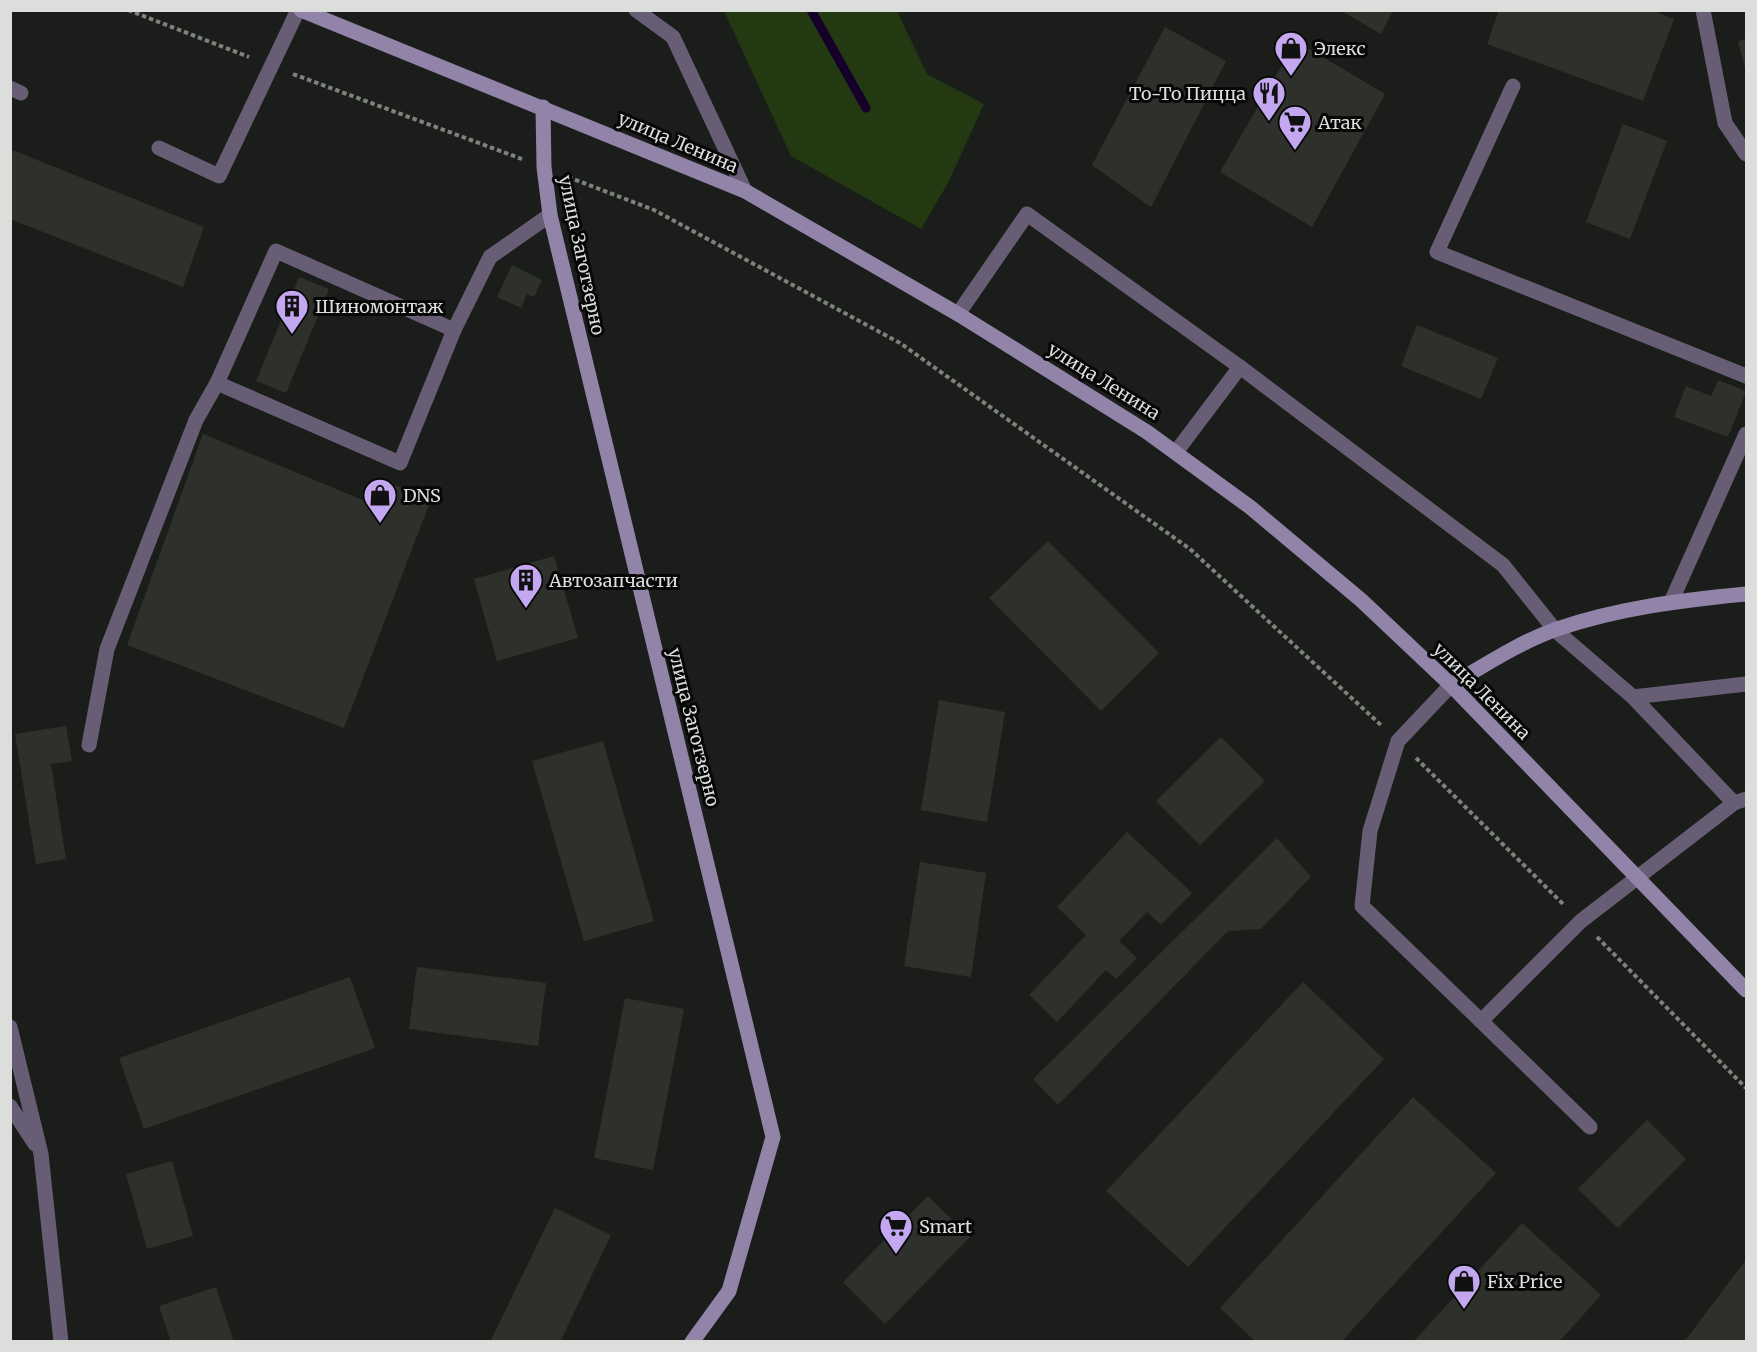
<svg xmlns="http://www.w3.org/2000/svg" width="1757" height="1352" viewBox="0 0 1757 1352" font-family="Merriweather,serif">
	<rect width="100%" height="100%" fill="#1a1d19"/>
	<path fill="#223911" d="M 724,11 L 897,11 L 927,74 L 984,104 L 948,183 L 921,229 L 791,156 Z"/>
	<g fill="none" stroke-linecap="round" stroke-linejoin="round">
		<path stroke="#15002a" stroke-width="9" d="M 811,10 L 866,108"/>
	</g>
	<g fill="#2e302c">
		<path d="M 1340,10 L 1393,10 L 1381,34 Z"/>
		<path d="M 1499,10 L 1651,10 L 1674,19 L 1643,101 L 1487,44 Z"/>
		<path d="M 1165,27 L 1226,61 L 1151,207 L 1092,165 Z"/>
		<path d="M 1746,39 L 1746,72 L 1738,41 Z"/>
		<path d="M 1296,41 L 1385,94 L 1312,227 L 1220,172 Z"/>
		<path d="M 1623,124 L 1667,141 L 1630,239 L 1586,222 Z"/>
		<path d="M 10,149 L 204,227 L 183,287 L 10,219 Z"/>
		<path d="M 512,265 L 542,280 L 534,297 L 527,294 L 521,308 L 497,297 Z"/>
		<path d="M 299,277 L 329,289 L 286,393 L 256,381 Z"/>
		<path d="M 1417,325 L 1498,358 L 1481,399 L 1401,366 Z"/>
		<path d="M 1718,380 L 1746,391 L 1728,437 L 1674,417 L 1686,386 L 1711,396 Z"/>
		<path d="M 203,434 L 370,503 L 379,482 L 433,494 L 344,728 L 127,645 Z"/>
		<path d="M 1048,541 L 1159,653 L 1101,711 L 989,598 Z"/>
		<path d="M 554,556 L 578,638 L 497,661 L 474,579 Z"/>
		<path d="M 939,700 L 1005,712 L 987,822 L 921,810 Z"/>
		<path d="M 66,726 L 72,761 L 51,764 L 66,859 L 36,864 L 15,734 Z"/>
		<path d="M 1221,737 L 1265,781 L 1200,845 L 1156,801 Z"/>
		<path d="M 603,741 L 654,921 L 584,941 L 532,761 Z"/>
		<path d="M 1127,832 L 1192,893 L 1161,925 L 1147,912 L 1119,941 L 1137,958 L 1116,979 L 1106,970 L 1057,1022 L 1029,995 L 1086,935 L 1057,907 Z"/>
		<path d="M 1277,838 L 1311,877 L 1261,929 L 1228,931 L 1058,1105 L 1033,1079 Z"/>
		<path d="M 920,862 L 986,873 L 971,977 L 904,966 Z"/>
		<path d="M 417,967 L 546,983 L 538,1046 L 409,1029 Z"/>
		<path d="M 350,977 L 375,1048 L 144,1129 L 119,1058 Z"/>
		<path d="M 1303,982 L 1384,1059 L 1188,1267 L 1106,1191 Z"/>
		<path d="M 625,998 L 684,1009 L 653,1170 L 594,1158 Z"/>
		<path d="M 1413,1097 L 1496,1173 L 1341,1342 L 1256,1342 L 1220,1308 Z"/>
		<path d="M 1647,1120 L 1686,1159 L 1618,1228 L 1578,1189 Z"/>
		<path d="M 172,1161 L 193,1236 L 147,1249 L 126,1174 Z"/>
		<path d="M 928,1196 L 970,1237 L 885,1324 L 843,1282 Z"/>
		<path d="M 555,1208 L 611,1235 L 560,1342 L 490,1342 Z"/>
		<path d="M 1522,1223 L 1601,1295 L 1559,1342 L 1413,1342 Z"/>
		<path d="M 1746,1259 L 1746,1342 L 1684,1342 L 1745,1261 Z"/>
		<path d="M 216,1287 L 234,1342 L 171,1342 L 159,1306 Z"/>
	</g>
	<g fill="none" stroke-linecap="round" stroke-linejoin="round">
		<g stroke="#7e817d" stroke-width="4" stroke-dasharray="4.5 3" stroke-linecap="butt">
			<path d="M 128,10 L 249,57"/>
			<path d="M 293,74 L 522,159"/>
			<path d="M 568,177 L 654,210 L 900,343 L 1190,549 L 1382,726"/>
			<path d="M 1416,758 L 1564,905"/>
			<path d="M 1597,937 L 1746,1088"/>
		</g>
		<g stroke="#675e75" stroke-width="15">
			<path d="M 636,10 L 673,37 L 745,191"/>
			<path d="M 1703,10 L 1725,123 L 1746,154"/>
			<path d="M 1513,86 L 1437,252 L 1746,376"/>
			<path d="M 10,88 L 21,93"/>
			<path d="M 159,148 L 219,176 L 298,10"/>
			<path d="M 958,314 L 1027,214 L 1240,367 L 1503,565 L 1555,630 L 1633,697 L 1746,684"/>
			<path d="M 217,383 L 400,463 L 454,330"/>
			<path d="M 1176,452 L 1240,367"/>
			<path d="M 1671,602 L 1746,434"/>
			<path d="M 1451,685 L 1398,741 L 1370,831 L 1362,906 L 1481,1021 L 1581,921 L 1734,803 L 1746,799"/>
			<path d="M 1633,697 L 1734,803"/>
			<path d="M 89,745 L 107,649 L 196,420 L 217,383 L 276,251 L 454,330 L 490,257 L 550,215"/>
			<path d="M 1481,1021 L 1590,1127"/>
			<path d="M 10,1027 L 41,1154 L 61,1342"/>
			<path d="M 10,1106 L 35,1144"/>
		</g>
		<g stroke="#9284a9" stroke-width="15">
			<path d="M 301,10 L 745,191 L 958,314 L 1147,432 L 1250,507 L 1361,600 L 1451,685 L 1746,990"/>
			<path d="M 543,107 L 544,167 L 550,215 L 773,1137 L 729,1291 L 692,1342"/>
			<path d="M 1451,685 C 1485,665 1520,642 1557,629 C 1618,608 1683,600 1746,594"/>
		</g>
	</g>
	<defs>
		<symbol id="shop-pin" viewBox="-11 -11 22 30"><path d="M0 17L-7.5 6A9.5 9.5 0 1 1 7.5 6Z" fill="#c4a7f1" stroke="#060706"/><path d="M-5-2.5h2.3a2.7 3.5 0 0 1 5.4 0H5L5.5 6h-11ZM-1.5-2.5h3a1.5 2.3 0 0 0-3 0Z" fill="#111"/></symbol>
		<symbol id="restaurant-pin" viewBox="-11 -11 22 30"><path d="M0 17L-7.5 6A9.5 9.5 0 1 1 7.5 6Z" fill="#c4a7f1" stroke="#060706"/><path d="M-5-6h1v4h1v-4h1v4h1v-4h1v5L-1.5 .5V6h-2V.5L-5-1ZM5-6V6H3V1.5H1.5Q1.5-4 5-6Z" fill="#111"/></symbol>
		<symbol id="supermarket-pin" viewBox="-11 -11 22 30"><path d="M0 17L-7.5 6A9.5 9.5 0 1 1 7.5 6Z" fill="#c4a7f1" stroke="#060706"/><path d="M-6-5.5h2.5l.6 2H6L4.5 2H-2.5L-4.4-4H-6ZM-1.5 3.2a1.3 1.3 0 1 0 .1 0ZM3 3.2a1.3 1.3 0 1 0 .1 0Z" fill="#111"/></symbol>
		<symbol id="building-pin" viewBox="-11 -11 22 30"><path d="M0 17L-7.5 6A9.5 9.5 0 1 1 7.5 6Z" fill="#c4a7f1" stroke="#060706"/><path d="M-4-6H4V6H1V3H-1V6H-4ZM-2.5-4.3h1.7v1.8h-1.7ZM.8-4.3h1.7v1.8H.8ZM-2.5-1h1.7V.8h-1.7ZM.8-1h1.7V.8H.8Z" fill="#111"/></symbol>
	</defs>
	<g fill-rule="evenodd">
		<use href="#shop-pin" x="1272" y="29" width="38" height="52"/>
		<use href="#restaurant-pin" x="1250" y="74" width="38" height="52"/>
		<use href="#supermarket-pin" x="1276" y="103" width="38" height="52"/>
		<use href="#building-pin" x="273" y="287" width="38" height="52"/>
		<use href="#shop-pin" x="361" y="476" width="38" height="52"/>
		<use href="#building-pin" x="507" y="561" width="38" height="52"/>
		<use href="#supermarket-pin" x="877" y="1207" width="38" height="52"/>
		<use href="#shop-pin" x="1445" y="1262" width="38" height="52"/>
	</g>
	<g text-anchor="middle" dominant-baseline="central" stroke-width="6" stroke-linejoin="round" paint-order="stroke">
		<g font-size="18" fill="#dcdedb" stroke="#060706" text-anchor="start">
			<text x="1314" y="48">Элекс</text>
			<text x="1246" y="93" text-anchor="end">То-То Пицца</text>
			<text x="1318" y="122">Атак</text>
			<text x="315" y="306">Шиномонтаж</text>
			<text x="403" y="495">DNS</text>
			<text x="549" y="580">Автозапчасти</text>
			<text x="919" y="1226">Smart</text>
			<text x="1487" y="1281">Fix Price</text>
		</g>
		<g font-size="18" fill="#dcdedb" stroke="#060706">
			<text transform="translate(678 142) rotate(23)">улица Ленина</text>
			<text transform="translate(582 255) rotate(78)">улица Заготзерно</text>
			<text transform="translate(1104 381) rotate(32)">улица Ленина</text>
			<text transform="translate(1482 691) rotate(45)">улица Ленина</text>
			<text transform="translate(694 727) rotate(76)">улица Заготзерно</text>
		</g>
	</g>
	<rect width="1757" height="1352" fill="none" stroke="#dcdedb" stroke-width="24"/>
</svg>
